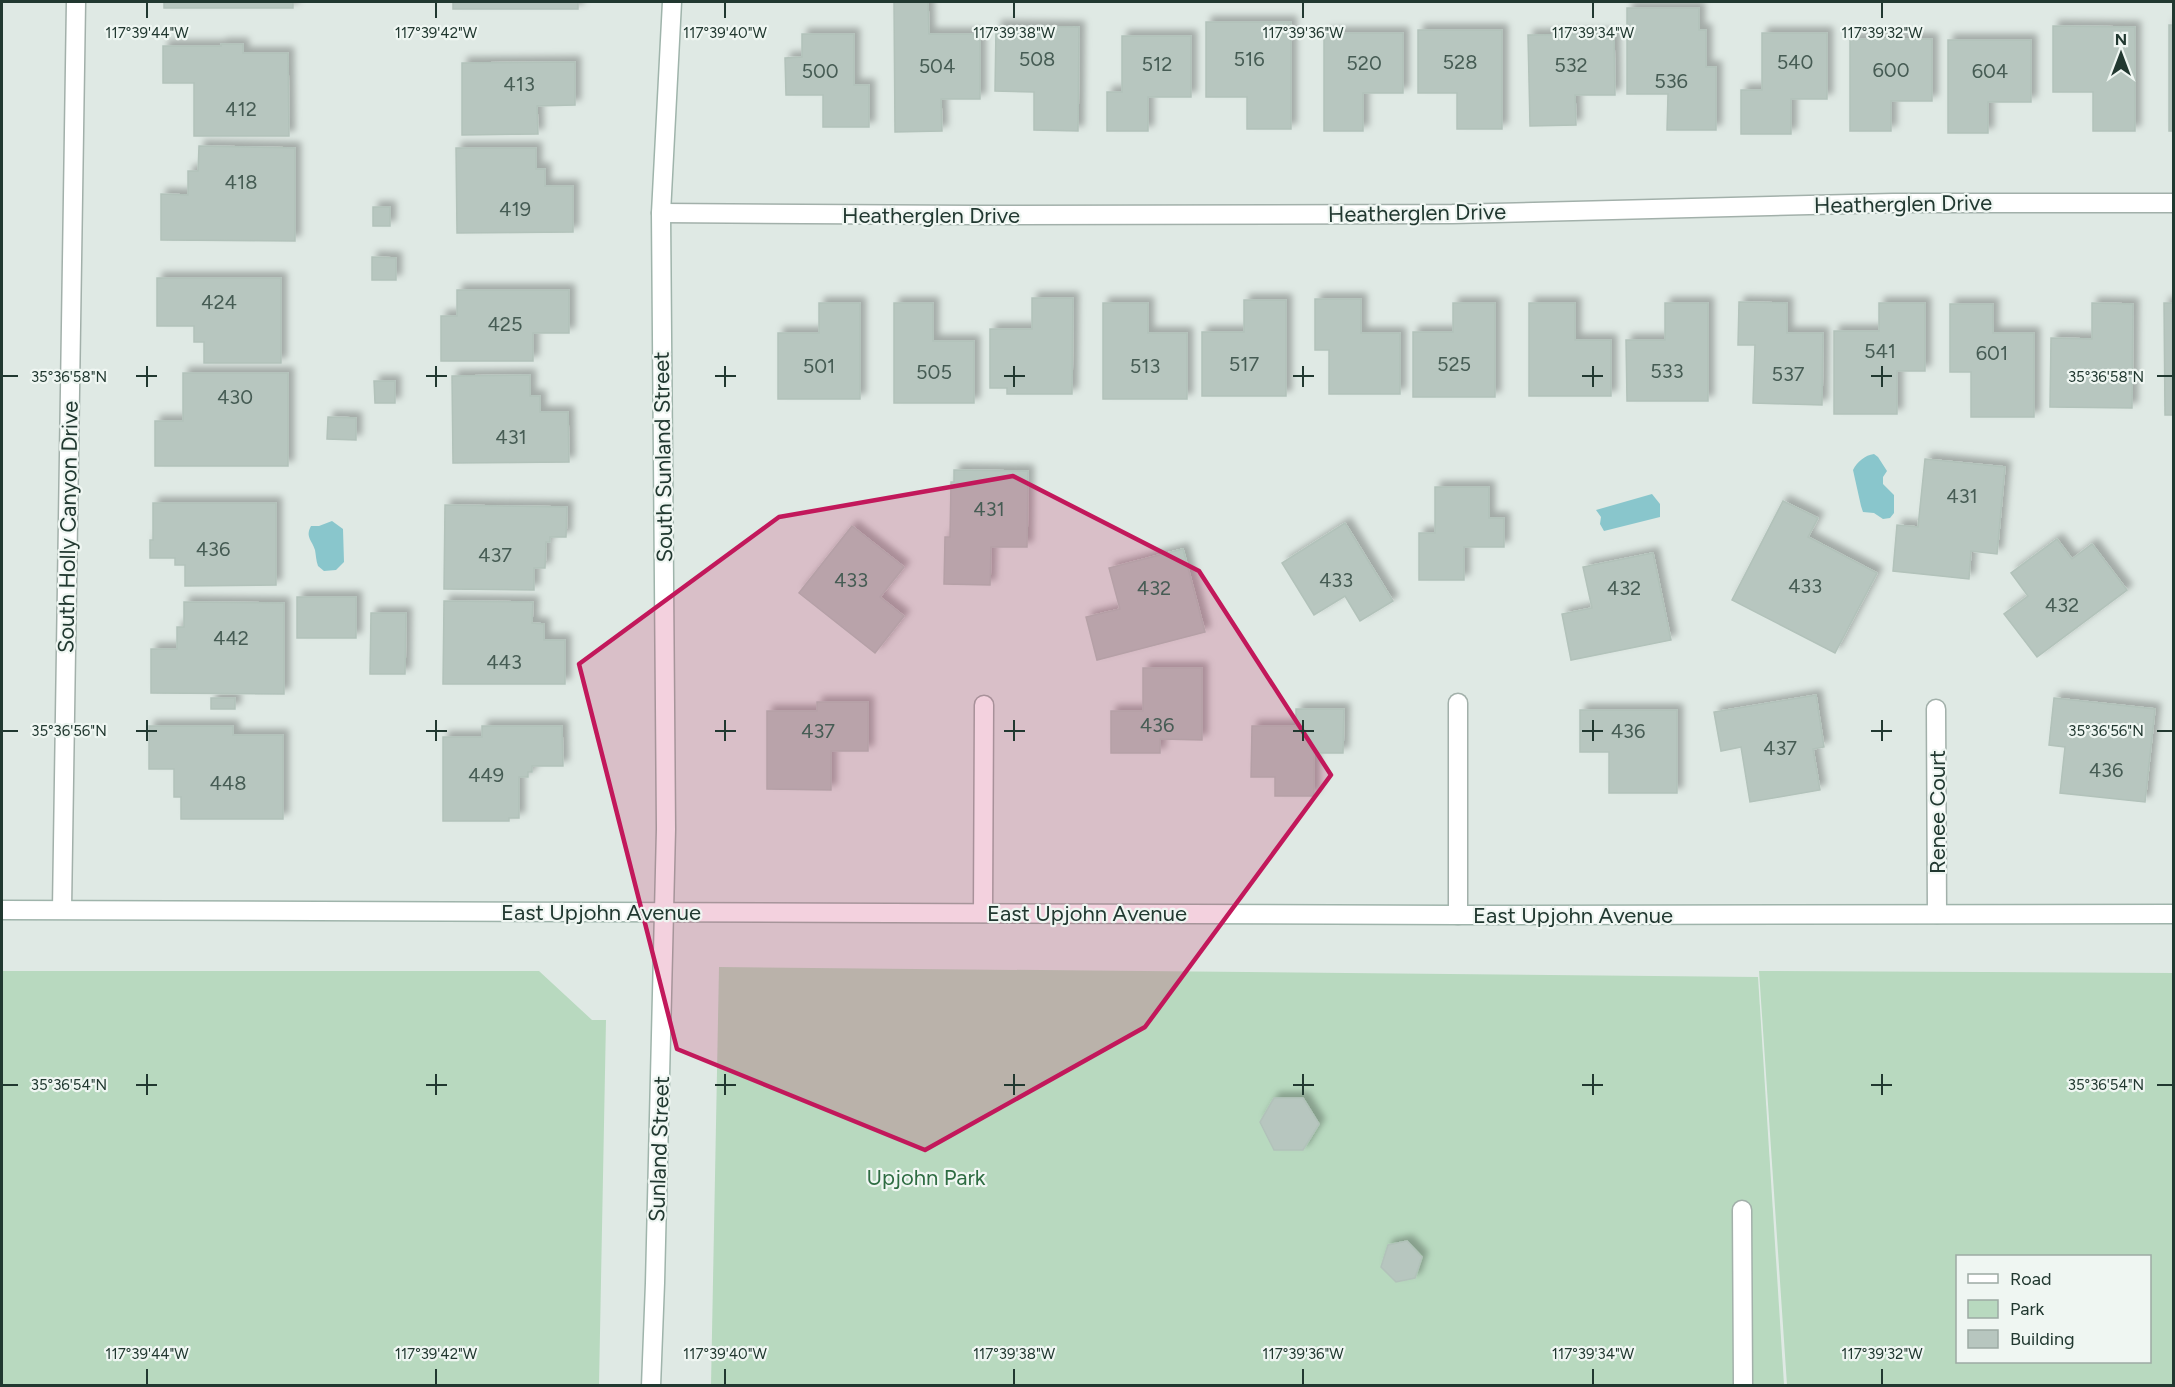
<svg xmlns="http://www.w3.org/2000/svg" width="2175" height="1387" viewBox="0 0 2175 1387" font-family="Figtree,sans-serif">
	<defs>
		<filter id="shadow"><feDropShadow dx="5.5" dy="-5.5" stdDeviation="3" flood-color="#0004"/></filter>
	</defs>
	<rect width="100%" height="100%" fill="#dfe9e4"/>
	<g fill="#b8d9bf" fill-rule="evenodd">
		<path d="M 719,967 L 1758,977 L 1784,1385 L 711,1386 Z"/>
		<path d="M 2,971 L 539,971 L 592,1020 L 606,1020 L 599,1385 L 2,1385 Z"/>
		<path d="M 1759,971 L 2173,973 L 2173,1385 L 1787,1385 ZM 2150,1256 L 2150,1362 L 1958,1362 L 1958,1256 Z"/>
	</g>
	<g fill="#89c6cc">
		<path d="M 1874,454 L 1878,457 L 1887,471 L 1883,477 L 1883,484 L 1894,495 L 1894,513 L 1890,518 L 1883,519 L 1874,513 L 1863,512 L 1861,506 L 1853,470 C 1857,462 1865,455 1874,454 Z"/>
		<path d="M 1652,494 L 1660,504 L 1660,517 L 1604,531 L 1600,524 L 1601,517 L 1596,510 Z"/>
		<path d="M 332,521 L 343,529 L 344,562 L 336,570 L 324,571 L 318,566 C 316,561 316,555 315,550 C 312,540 305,537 311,526 L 319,526 Z"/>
	</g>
	<g fill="#b7c6bf" stroke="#b2c2ba" stroke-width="1.5" filter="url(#shadow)">
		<rect x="164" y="2" width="129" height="6"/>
		<rect x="453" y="2" width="125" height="7"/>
		<path d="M 894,2 L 928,2 L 929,34 L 980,34 L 980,99 L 941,99 L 942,131 L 895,132 Z"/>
		<path d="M 1627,8 L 1699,8 L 1699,30 L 1706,30 L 1706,67 L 1716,67 L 1716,130 L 1667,130 L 1668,94 L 1627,94 Z"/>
		<path d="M 1206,22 L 1291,22 L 1291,129 L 1247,129 L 1247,97 L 1206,97 Z"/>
		<rect x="2169" y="25" width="5" height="106"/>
		<path d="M 996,26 L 1079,27 L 1078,131 L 1034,130 L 1034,92 L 995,91 Z"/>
		<path d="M 2053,26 L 2135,27 L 2135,131 L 2093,131 L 2093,92 L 2053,92 Z"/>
		<path d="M 1418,30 L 1502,30 L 1502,129 L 1457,129 L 1457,93 L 1418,93 Z"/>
		<path d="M 1324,33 L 1403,33 L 1403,93 L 1363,93 L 1363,131 L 1324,131 Z"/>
		<path d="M 1762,33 L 1827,33 L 1827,99 L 1791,99 L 1791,134 L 1741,134 L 1741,90 L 1762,90 Z"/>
		<path d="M 802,34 L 854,34 L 854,85 L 869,85 L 869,127 L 823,127 L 823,95 L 786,95 L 785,58 L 802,57 Z"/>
		<path d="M 1614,34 L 1615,95 L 1575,95 L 1576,125 L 1530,126 L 1528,35 Z"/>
		<path d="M 1122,36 L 1191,36 L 1191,97 L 1148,97 L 1148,131 L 1107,131 L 1107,92 L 1122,92 Z"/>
		<path d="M 1850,39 L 1932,39 L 1932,101 L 1891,101 L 1891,131 L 1850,131 Z"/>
		<path d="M 1948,40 L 2031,40 L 2031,102 L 1988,102 L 1988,133 L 1948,133 Z"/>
		<path d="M 221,44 L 243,44 L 243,53 L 288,53 L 289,136 L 194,136 L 194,83 L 163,83 L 163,46 L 221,46 Z"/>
		<path d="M 575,62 L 575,105 L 537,106 L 538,134 L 462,135 L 462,63 Z"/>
		<path d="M 199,146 L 295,148 L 295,241 L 161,240 L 161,194 L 188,195 L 188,171 L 198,171 Z"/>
		<path d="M 456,148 L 536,148 L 536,169 L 545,169 L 545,186 L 573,186 L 573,232 L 457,233 Z"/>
		<rect x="373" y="207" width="17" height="19"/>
		<path d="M 372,257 L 396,258 L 396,280 L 372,280 Z"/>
		<path d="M 157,278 L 281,278 L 281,363 L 204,363 L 204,342 L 194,342 L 194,326 L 157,326 Z"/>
		<path d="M 457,290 L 569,290 L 569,333 L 533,333 L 533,361 L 441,361 L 441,316 L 457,316 Z"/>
		<path d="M 1032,298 L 1073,298 L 1072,394 L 1007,394 L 1007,388 L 990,388 L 990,329 L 1032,329 Z"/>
		<path d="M 1315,299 L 1361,299 L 1361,333 L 1400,333 L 1400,394 L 1329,394 L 1329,350 L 1315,350 Z"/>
		<path d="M 1244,300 L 1286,300 L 1286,396 L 1202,396 L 1202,332 L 1244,332 Z"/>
		<path d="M 1739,302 L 1787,303 L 1787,333 L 1823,333 L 1822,405 L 1753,403 L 1755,345 L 1738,345 Z"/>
		<path d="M 819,303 L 860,303 L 860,399 L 778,399 L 778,333 L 819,333 Z"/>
		<path d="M 894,303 L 933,303 L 933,341 L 974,341 L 974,403 L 894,403 Z"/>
		<path d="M 1103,303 L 1148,303 L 1148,333 L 1187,333 L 1187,399 L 1103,399 Z"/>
		<path d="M 1453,303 L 1495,303 L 1495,397 L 1413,397 L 1413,332 L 1453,332 Z"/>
		<path d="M 1529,303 L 1575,303 L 1575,340 L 1611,340 L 1611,396 L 1529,396 Z"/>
		<path d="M 1665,303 L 1708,303 L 1708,401 L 1627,401 L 1626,340 L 1665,340 Z"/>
		<path d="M 1879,303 L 1925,303 L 1925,371 L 1897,371 L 1897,414 L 1834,414 L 1834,331 L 1879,331 Z"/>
		<path d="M 2092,303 L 2133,304 L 2132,408 L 2050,407 L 2051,338 L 2092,339 Z"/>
		<path d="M 2164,303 L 2174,303 L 2174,415 L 2165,415 Z"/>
		<path d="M 1950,304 L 1993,304 L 1993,333 L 2034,333 L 2034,417 L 1971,417 L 1971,372 L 1950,372 Z"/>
		<path d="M 183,373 L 288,373 L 288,466 L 155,466 L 155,421 L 183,421 Z"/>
		<path d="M 530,375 L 530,396 L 540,396 L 540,412 L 568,412 L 569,462 L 453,463 L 452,376 Z"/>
		<path d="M 374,381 L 395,381 L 395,403 L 375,403 Z"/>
		<path d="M 328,417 L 356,418 L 356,440 L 327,439 Z"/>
		<path d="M 1925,459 L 2005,467 L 1997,554 L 1971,551 L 1969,579 L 1893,571 L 1897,525 L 1918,527 Z"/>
		<path d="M 954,470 L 1028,471 L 1027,547 L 991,547 L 990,585 L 944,584 L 945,537 L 950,537 L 951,482 L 954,482 Z"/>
		<path d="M 1435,487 L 1489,487 L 1489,518 L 1504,518 L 1504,547 L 1464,547 L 1464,580 L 1419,580 L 1419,533 L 1435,533 Z"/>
		<path d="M 1783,501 L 1818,518 L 1808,537 L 1877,573 L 1835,653 L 1732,600 Z"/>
		<path d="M 153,503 L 276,503 L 276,585 L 185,586 L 185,565 L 175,565 L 175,558 L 150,558 L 150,540 L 153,540 Z"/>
		<path d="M 445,505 L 567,507 L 566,537 L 550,537 L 550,542 L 546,542 L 545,568 L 534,568 L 534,590 L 444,589 Z"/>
		<path d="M 1345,523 L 1393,601 L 1360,621 L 1345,596 L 1314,615 L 1282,563 Z"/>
		<path d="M 852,526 L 904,567 L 880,597 L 904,616 L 875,653 L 799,593 Z"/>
		<path d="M 2057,539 L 2072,559 L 2092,544 L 2127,590 L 2037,657 L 2004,614 L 2028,596 L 2011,573 Z"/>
		<path d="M 1183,549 L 1205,632 L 1097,660 L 1086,617 L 1120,609 L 1109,568 Z"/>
		<path d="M 1653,553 L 1671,640 L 1571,660 L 1562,614 L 1592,608 L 1583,567 Z"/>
		<rect x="297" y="597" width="59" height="41"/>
		<path d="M 444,601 L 533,602 L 532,623 L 544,624 L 544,640 L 565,640 L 565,684 L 443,684 Z"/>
		<path d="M 184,602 L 284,603 L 284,694 L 151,693 L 151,649 L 177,649 L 177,627 L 184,627 Z"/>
		<path d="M 371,613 L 406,613 L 405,674 L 370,674 Z"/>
		<path d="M 1143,668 L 1202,668 L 1202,740 L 1160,739 L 1160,753 L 1111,753 L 1111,711 L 1143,711 Z"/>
		<path d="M 1816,695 L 1824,747 L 1813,749 L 1820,790 L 1750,802 L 1741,747 L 1721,751 L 1714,712 Z"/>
		<rect x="211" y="698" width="24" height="11"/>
		<path d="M 2054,698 L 2155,709 L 2145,802 L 2060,793 L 2065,747 L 2049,745 Z"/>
		<path d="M 817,702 L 868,702 L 868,751 L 831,751 L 831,790 L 767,789 L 767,711 L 817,711 Z"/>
		<path d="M 1296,709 L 1344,709 L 1343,753 L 1314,753 L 1314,796 L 1275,796 L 1275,777 L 1251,777 L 1252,726 L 1296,726 Z"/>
		<path d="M 1580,710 L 1677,710 L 1677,793 L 1609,793 L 1609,752 L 1580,752 Z"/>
		<path d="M 149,726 L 233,726 L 233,735 L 283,735 L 283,819 L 181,819 L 181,797 L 174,797 L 174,769 L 149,769 Z"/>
		<path d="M 482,726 L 562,726 L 563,766 L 532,766 L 532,772 L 528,772 L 528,777 L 519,777 L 519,818 L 509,818 L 509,821 L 443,821 L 443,737 L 482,737 Z"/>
		<path d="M 1274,1098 L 1303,1098 L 1319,1124 L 1303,1150 L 1274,1150 L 1260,1122 Z"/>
		<path d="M 1407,1241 L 1422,1257 L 1415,1278 L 1396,1282 L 1381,1267 L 1388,1245 Z"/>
	</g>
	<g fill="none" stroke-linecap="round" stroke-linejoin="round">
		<defs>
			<path id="lane" d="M 1742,1210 L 1743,1386"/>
			<g id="street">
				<path d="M 661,213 L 976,215 L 1452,214 L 1893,203 L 2174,203"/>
				<path d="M 1936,709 L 1937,914"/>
				<path d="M 62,909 L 76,2"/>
				<path d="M 983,913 L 984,705"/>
				<path d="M 1458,915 L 1458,703"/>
			</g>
			<g id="secondary">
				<path d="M 2,910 L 1458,915 L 2174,914"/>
				<path d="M 651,1386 L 655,1283 L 666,829 L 661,213 L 672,2"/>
			</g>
		</defs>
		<use href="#lane" stroke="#a2b0aa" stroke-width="21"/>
		<use href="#street" stroke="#a2b0aa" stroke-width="21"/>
		<use href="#secondary" stroke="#9fb4ab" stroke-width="21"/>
		<use href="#lane" stroke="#fff" stroke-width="18"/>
		<use href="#street" stroke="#fff" stroke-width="18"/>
		<use href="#secondary" stroke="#fff" stroke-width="18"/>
	</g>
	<path fill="#c2185b" fill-opacity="0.2" stroke="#c2185b" stroke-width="4.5" stroke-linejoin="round" d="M 1013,476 L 1199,571 L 1331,775 L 1145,1027 L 925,1150 L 677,1049 L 579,664 L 779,517 Z"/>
	<path fill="none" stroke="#213830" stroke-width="2" d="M 147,3 L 147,18M 436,3 L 436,18M 725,3 L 725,18M 1014,3 L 1014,18M 1303,3 L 1303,18M 1593,3 L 1593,18M 1882,3 L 1882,18M 147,366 L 147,387M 436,366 L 436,387M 725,366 L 725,387M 1014,366 L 1014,387M 1303,366 L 1303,387M 1593,366 L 1593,387M 1882,366 L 1882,387M 3,376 L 18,376M 136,376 L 157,376M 426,376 L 447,376M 715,376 L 736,376M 1004,376 L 1025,376M 1293,376 L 1314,376M 1582,376 L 1603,376M 1871,376 L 1892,376M 2157,376 L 2172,376M 147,720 L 147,741M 436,720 L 436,741M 725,720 L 725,741M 1014,720 L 1014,741M 1303,720 L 1303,741M 1593,720 L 1593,741M 1882,720 L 1882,741M 3,731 L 18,731M 136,731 L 157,731M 426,731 L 447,731M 715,731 L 736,731M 1004,731 L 1025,731M 1293,731 L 1314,731M 1582,731 L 1603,731M 1871,731 L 1892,731M 2157,731 L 2172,731M 147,1074 L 147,1095M 436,1074 L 436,1095M 725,1074 L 725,1095M 1014,1074 L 1014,1095M 1303,1074 L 1303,1095M 1593,1074 L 1593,1095M 1882,1074 L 1882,1095M 3,1085 L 18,1085M 136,1085 L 157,1085M 426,1085 L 447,1085M 715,1085 L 736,1085M 1004,1085 L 1025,1085M 1293,1085 L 1314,1085M 1582,1085 L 1603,1085M 1871,1085 L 1892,1085M 2157,1085 L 2172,1085M 147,1369 L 147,1384M 436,1369 L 436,1384M 725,1369 L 725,1384M 1014,1369 L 1014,1384M 1303,1369 L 1303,1384M 1593,1369 L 1593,1384M 1882,1369 L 1882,1384"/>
	<g text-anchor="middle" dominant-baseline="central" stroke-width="4.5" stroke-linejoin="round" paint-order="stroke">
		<g font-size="20" fill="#465c54">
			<text x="1037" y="59">508</text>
			<text x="1249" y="59">516</text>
			<text x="1460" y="62">528</text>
			<text x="1795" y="62">540</text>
			<text x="1364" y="63">520</text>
			<text x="1157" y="64">512</text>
			<text x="1571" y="65">532</text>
			<text x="937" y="66">504</text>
			<text x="1891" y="70">600</text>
			<text x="820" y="71">500</text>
			<text x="1990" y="71">604</text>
			<text x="1671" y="81">536</text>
			<text x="519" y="84">413</text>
			<text x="241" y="109">412</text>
			<text x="241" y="182">418</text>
			<text x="515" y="209">419</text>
			<text x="219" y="302">424</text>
			<text x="505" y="324">425</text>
			<text x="1880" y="351">541</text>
			<text x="1992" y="353">601</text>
			<text x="1244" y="364">517</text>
			<text x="1454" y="364">525</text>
			<text x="819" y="366">501</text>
			<text x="1145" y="366">513</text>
			<text x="1667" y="371">533</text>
			<text x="934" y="372">505</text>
			<text x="1788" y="374">537</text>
			<text x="235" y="397">430</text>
			<text x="511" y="437">431</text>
			<text x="1962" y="496">431</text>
			<text x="989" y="509">431</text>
			<text x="213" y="549">436</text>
			<text x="495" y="555">437</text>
			<text x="851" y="580">433</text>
			<text x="1336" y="580">433</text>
			<text x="1805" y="586">433</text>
			<text x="1154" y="588">432</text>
			<text x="1624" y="588">432</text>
			<text x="2062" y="605">432</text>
			<text x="231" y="638">442</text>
			<text x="504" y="662">443</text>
			<text x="1157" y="725">436</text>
			<text x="818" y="731">437</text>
			<text x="1628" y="731">436</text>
			<text x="1780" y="748">437</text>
			<text x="2106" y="770">436</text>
			<text x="486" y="775">449</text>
			<text x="228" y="783">448</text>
		</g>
		<g font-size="22" fill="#213830" stroke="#eff6f2">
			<text transform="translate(1903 204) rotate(-1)">Heatherglen Drive</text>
			<text transform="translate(1417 213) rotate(-1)">Heatherglen Drive</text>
			<text x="931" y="215">Heatherglen Drive</text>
			<text transform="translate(663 457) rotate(-91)">South Sunland Street</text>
			<text transform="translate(68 527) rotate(-89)">South Holly Canyon Drive</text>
			<text transform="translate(1937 812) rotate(-90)">Renee Court</text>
			<text x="601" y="912">East Upjohn Avenue</text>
			<text x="1087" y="913">East Upjohn Avenue</text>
			<text x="1573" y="915">East Upjohn Avenue</text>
			<text transform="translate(659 1149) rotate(-88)">Sunland Street</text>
		</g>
		<g font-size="22" fill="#2e6c42" stroke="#eff6f2">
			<text x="926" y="1177">Upjohn Park</text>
		</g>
	</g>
	<g font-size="15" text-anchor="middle" fill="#213830" stroke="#eff6f2" stroke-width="4.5" stroke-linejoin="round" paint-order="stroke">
		<text x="147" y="38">117°39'44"W</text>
		<text x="436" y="38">117°39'42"W</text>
		<text x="725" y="38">117°39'40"W</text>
		<text x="1014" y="38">117°39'38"W</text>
		<text x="1303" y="38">117°39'36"W</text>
		<text x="1593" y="38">117°39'34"W</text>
		<text x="1882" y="38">117°39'32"W</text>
		<text x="69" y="382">35°36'58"N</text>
		<text x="2106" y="382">35°36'58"N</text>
		<text x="69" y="736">35°36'56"N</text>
		<text x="2106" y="736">35°36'56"N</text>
		<text x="69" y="1090">35°36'54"N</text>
		<text x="2106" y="1090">35°36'54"N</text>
		<text x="147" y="1359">117°39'44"W</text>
		<text x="436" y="1359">117°39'42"W</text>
		<text x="725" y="1359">117°39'40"W</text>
		<text x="1014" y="1359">117°39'38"W</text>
		<text x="1303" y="1359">117°39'36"W</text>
		<text x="1593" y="1359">117°39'34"W</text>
		<text x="1882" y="1359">117°39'32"W</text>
	</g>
	<rect width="2175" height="1387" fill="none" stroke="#213830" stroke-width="6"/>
	<rect x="1956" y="1255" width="195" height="108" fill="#eff6f2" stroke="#9daaa4" stroke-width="1.5"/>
	<rect x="1968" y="1274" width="30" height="9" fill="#ffffff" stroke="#9daaa4" stroke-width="1.5"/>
	<text x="2010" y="1285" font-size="18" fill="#213830">Road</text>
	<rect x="1968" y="1300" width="30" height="18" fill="#b8d9bf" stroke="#9daaa4" stroke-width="1.5"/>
	<text x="2010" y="1315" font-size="18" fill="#213830">Park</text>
	<rect x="1968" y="1330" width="30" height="18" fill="#b7c6bf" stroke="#9daaa4" stroke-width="1.5"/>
	<text x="2010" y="1345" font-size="18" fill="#213830">Building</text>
	<g transform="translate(2121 54)" stroke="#eff6f2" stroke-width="4.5" paint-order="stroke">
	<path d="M0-4.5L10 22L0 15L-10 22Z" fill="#213830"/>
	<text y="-9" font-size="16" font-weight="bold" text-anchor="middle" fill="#213830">N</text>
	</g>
</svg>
